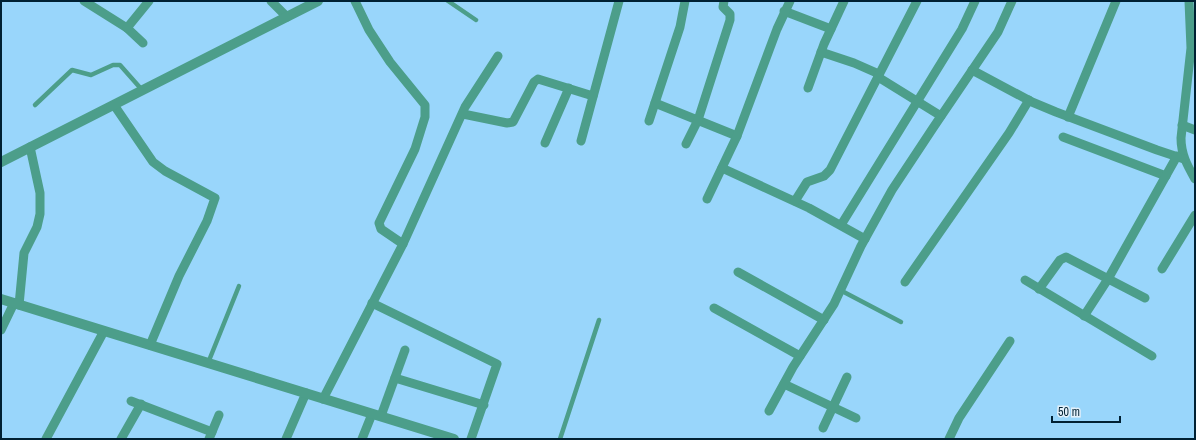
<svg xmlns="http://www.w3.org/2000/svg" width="1196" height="440" viewBox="0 0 1196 440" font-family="'Archivo Narrow',sans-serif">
	<rect width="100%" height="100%" fill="#99d6fb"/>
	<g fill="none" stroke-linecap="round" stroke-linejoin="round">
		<g stroke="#4c9e8a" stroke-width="4.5">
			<path d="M 448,1 L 476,20"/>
			<path d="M 35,105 L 72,70 L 91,75 L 113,65 L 120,65 L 143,91"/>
			<path d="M 840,290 L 901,322"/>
			<path d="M 208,363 L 239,286"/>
			<path d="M 560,439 L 599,320"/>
		</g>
		<g stroke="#4c9e8a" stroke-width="9">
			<path d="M 84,1 L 127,28 L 143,43"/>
			<path d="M 271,1 L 287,17"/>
			<path d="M 355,1 L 369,30 L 390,62 L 425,105 L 425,117 L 415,149 L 379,223 L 381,229 L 403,244"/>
			<path d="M 1189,1 L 1191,48 L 1181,138 C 1181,154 1187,165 1195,179"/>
			<path d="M 784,11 L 831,29"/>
			<path d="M 127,28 L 149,1"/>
			<path d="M 821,52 L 854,63 L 879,74"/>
			<path d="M 972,70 L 1032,102 L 1056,112 L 1157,150 L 1184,159"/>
			<path d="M 878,77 L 941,116"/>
			<path d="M 808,88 L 824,44 L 844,1"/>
			<path d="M 655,103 L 737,136"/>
			<path d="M 114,105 L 153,162 L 165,171 L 215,198 L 207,221 L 179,276 L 150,345"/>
			<path d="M 463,114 L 507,123 L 513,122 L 534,82 L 538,79 L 593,96"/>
			<path d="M 1068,117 L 1116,1"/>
			<path d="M 649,121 L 680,27 L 685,1"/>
			<path d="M 1182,125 L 1195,130"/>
			<path d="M 1063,137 L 1166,176"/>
			<path d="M 581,141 L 619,1"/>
			<path d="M 545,143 L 569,88"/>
			<path d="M 686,144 L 698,120 L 730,20 L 730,14 L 723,7 L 724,1"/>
			<path d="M 722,168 L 809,208 L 865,239"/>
			<path d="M 707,199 L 737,136 L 777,29 L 790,1"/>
			<path d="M 795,201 L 807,182 L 824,176 L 830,170 L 917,1"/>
			<path d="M 841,225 L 962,29 L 975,1"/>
			<path d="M 1162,269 L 1195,215"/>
			<path d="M 738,272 L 824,320"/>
			<path d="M 1025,280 L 1152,356"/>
			<path d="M 905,282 L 1009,133 L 1029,100"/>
			<path d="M 1039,289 L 1060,260 L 1066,257 L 1145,298"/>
			<path d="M 372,303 L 497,364 L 471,439"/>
			<path d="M 19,305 L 24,253 L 37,227 L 40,214 L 40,193 L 30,147"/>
			<path d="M 714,308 L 800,356"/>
			<path d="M 1084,316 L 1108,279 L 1177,156"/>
			<path d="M 1,330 L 14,303"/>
			<path d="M 395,378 L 484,405"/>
			<path d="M 784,384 L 856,418"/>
			<path d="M 323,399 L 403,244 L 465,107 L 498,56"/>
			<path d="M 131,401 L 212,432"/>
			<path d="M 769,411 L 793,367 L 834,304 L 861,246 L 892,190 L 933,128 L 998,32 L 1012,1"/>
			<path d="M 381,416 L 405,350"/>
			<path d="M 823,428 L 847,377"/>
			<path d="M 46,439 L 104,331"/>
			<path d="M 121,439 L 141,404"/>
			<path d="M 209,439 L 219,415"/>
			<path d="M 286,439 L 306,393"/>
			<path d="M 362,439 L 372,414"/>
			<path d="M 949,439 L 959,418 L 1010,341"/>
		</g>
		<g stroke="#4c9e8a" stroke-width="10">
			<path d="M 1,162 L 318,1"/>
			<path d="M 1,299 L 454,439"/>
		</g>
	</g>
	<rect width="1196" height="440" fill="none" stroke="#002133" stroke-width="4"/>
	<path d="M1052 416v6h68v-6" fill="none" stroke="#002133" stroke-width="2"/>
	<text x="1058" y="416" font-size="12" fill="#002133" stroke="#e2f0fa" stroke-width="3" paint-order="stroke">50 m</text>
</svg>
